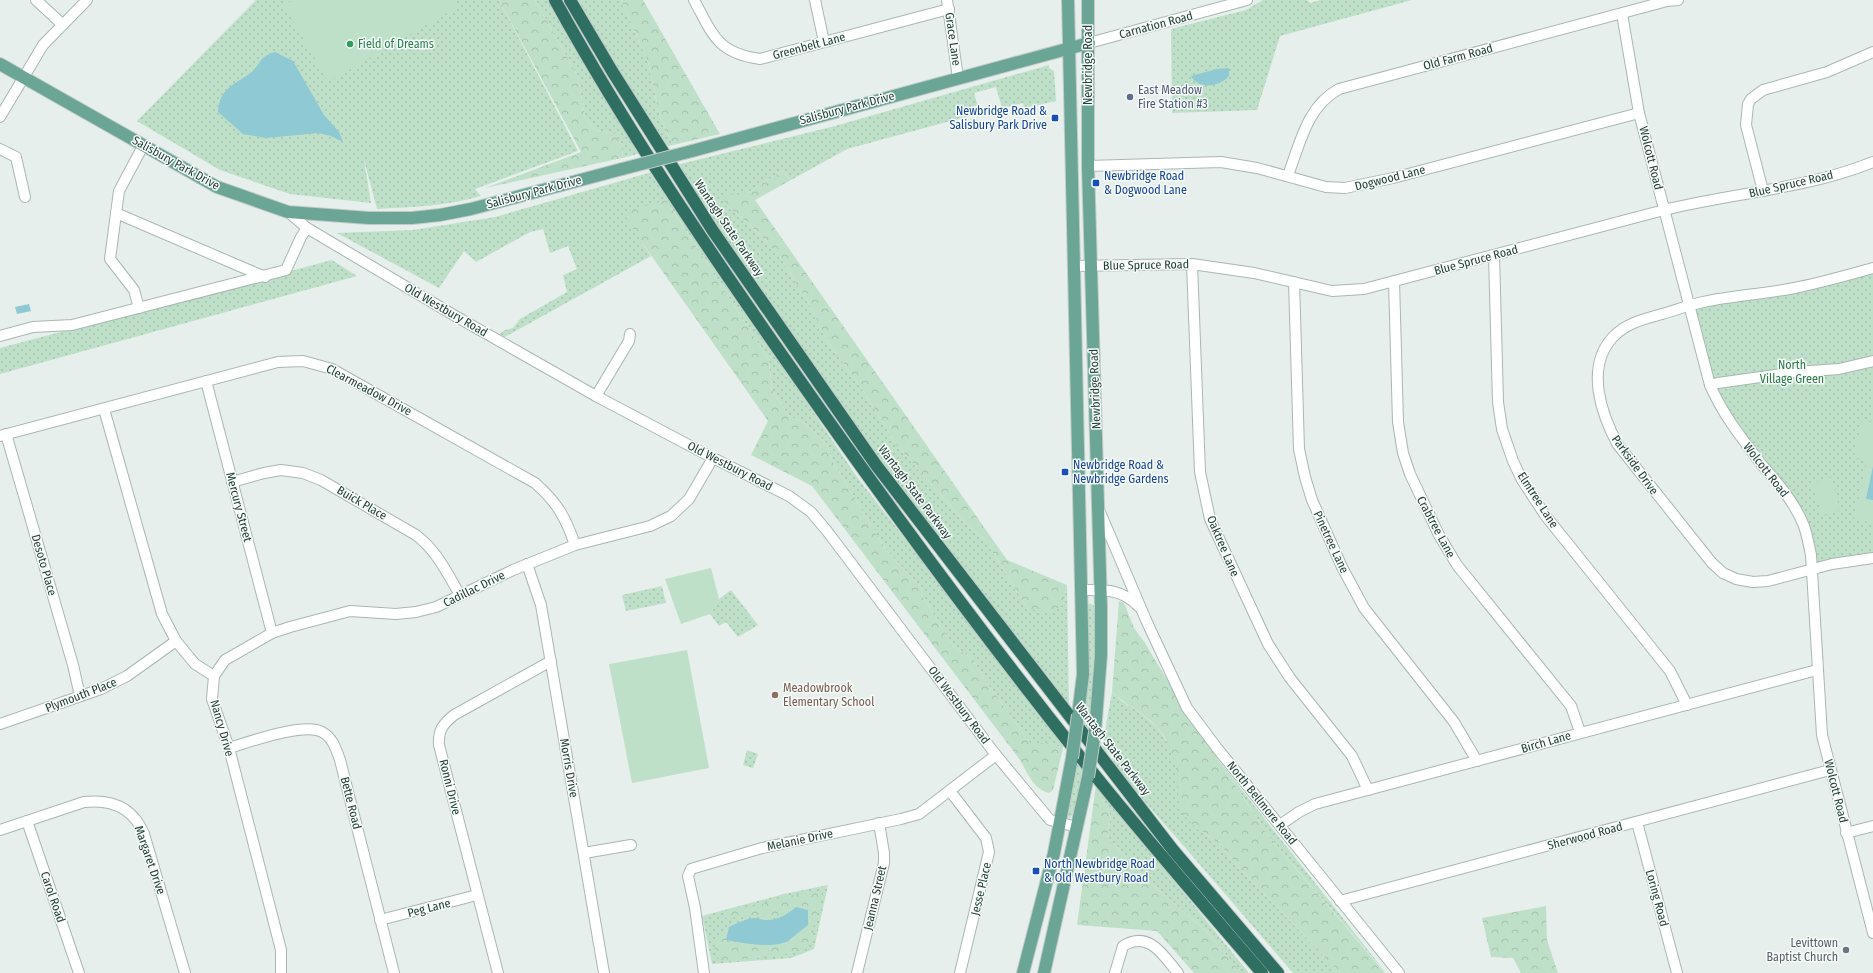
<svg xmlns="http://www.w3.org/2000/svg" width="1873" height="973" viewBox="0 0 1873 973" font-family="'Fira Sans Condensed',sans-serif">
	<defs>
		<pattern id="grass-dots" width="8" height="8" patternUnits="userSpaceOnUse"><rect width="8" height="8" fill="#bfe0c8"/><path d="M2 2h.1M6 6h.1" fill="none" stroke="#a4c1ad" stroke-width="1.8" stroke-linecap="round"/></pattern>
		<pattern id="forest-crowns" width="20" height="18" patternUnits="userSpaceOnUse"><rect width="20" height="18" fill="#bfe0c8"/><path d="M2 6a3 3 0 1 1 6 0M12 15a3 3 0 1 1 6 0" fill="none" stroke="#a4c1ad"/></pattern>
	</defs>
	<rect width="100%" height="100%" fill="#e6efeb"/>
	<g fill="url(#grass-dots)">
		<path d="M 256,0 L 499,0 L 578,151 L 475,189 L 481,196 C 447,206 412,207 377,209 L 364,160 L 371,203 L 290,194 L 220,170 L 137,121 Z"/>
		<path d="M 535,0 L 550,0 L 641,153 L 622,158 L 623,146 L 614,134 L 595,130 L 585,118 L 578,77 Z"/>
		<path d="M 577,0 L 621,0 L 648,62 L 660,117 L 673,145 L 665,147 Z"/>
		<path d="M 1263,0 L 1307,0 L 1310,3 L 1320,0 L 1412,0 L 1280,36 L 1257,110 L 1172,113 L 1171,29 L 1246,10 Z"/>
		<path d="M 1049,65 L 1049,68 L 1054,71 L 1056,101 L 1024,108 L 1023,103 L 1002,108 L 996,87 L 974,93 L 980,113 L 847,149 L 791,180 L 782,171 L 744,195 L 723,203 L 749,224 L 779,255 L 807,300 L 827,341 L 862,389 L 896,444 L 968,526 L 985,540 L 1028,609 L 1063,605 L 1067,585 L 1069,707 C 932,531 796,354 676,165 L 835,126 Z"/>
		<path d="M 652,172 L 857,477 L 1063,743 L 1063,748 L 1049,743 L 1030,743 L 983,677 L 973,659 L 953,646 L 923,597 L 921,587 L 886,550 L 832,460 L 827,444 L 806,424 L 789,416 L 772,390 L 769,360 L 666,200 L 641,241 L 651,256 L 503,338 L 500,333 L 505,330 L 513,328 L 520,319 L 567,292 L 563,275 L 577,269 L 568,246 L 550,253 L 543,229 L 530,232 L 476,262 L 464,251 L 439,288 L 337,233 L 413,230 L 495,217 Z"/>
		<path d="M 332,260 L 357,276 L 0,374 L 0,348 Z"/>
		<path d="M 1873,267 L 1873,558 L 1812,569 L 1806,529 L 1716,403 L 1689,308 Z"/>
		<path d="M 662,586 L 666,603 L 626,611 L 622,595 Z"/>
		<path d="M 731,590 L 758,625 L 738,637 L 726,622 L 719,626 L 710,614 L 719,599 Z"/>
		<path d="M 1090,603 L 1094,606 C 1095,648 1093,689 1089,731 L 1082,722 L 1087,606 Z"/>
		<path d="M 1112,692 L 1122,701 L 1139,712 L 1157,727 L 1174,752 L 1178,778 L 1195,827 L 1220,844 L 1239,868 L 1340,973 L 1293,973 L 1189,852 L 1116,769 L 1112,756 L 1102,748 Z"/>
		<path d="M 747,750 L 758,754 L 753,768 L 743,765 Z"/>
		<path d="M 1220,762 L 1386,973 L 1270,838 Z"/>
		<path d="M 1076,763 L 1082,770 C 1080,782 1079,810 1069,819 L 1067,811 Z"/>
		<path d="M 1096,785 L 1249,973 L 1242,973 L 1204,929 L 1146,879 L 1107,836 L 1111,817 Z"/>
		<path d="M 828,885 L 814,949 L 791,958 L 712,964 L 702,916 L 784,894 Z"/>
	</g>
	<g fill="url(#forest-crowns)">
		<path d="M 499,0 L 535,0 L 578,77 L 585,118 L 595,130 L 614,134 L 623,146 L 622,158 L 485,188 L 581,152 Z"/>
		<path d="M 621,0 L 643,0 L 720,134 L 673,145 L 660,117 L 648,62 Z"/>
		<path d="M 782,171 L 791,180 L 755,200 L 1007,560 L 1067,585 L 1063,605 L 1051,612 L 1028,609 L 985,540 L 968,526 L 896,444 L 862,389 L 827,341 L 807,300 L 779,255 L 749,224 L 723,203 L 728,193 L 744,195 Z"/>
		<path d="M 666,200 L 769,360 L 772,390 L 789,416 L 806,424 L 827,444 L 832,460 L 886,550 L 921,587 L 923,597 L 953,646 L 973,659 L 983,677 L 1030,743 L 1049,743 L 1063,748 L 1053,790 L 1049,793 C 1033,789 1027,772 1020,760 L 812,486 L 751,455 L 768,421 L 641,241 L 623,213 Z"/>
		<path d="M 1119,601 L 1124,603 L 1134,628 L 1145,643 L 1184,708 L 1270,838 L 1385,973 L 1340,973 L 1239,868 L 1220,844 L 1195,827 L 1179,810 C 1177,767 1178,739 1139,712 C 1129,705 1121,700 1112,692 Z"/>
		<path d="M 1096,785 L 1111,817 L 1107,836 L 1146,879 L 1204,929 L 1242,973 L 1194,973 L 1157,931 L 1077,925 Z"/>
		<path d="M 813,892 L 821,892 L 823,899 C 814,911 816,926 811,940 C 804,959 738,959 720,960 C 707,948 719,936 729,927 L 727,940 L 745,944 L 764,945 L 796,907 L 786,915 L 766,920 L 760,917 L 726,918 L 722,911 L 760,905 L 782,897 Z"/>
		<path d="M 1546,906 L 1547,940 L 1558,973 L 1521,973 L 1513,958 L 1491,957 L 1482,918 Z"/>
	</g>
	<g fill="#bfe0c8">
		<path d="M 293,0 L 455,0 L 459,6 L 328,82 L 284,5 Z"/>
		<path d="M 1862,420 L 1873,423 L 1873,523 L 1854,519 L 1867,460 L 1854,457 Z"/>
		<path d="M 1831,478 L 1840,510 L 1822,515 L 1812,483 Z"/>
		<path d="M 711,568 L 719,599 L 710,614 L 681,624 L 665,579 Z"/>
		<path d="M 687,650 L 709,768 L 632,783 L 609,664 Z"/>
	</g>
	<g fill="#8ec9d4">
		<path d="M 275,52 L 293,61 L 324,115 L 339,132 L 343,142 L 331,136 L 318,133 L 266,138 L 243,134 L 218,112 C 219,88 236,84 252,72 C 257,68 259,61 264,57 C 267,55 271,53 275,52 Z"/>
		<path d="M 1229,68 L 1229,76 C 1219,87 1199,90 1191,76 L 1217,69 Z"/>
		<path d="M 29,304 L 31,311 L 17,314 L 15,307 Z"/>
		<path d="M 1873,466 L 1873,500 L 1866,499 Z"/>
		<path d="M 796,907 L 808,910 L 808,925 C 801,930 795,936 788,941 C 774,949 742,943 726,940 L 729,927 C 736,924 747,918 755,918 C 758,918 762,920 765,920 C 777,921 786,915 796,907 Z"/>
	</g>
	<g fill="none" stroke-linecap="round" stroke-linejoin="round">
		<defs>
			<g id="minor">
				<path d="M 36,0 L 62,24"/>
				<path d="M 694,0 C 713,35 717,53 760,59 L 949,9"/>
				<path d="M 815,0 L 824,42"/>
				<path d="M 947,0 L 958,78"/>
				<path d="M 1622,14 L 1639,113 L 1710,385 C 1723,415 1743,440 1762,465 C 1778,483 1795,503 1804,526 C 1807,535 1809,545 1811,555 L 1822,735 L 1873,933"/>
				<path d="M 1089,43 L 1247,0"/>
				<path d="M 0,117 L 43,45 L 87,0"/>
				<path d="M 0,149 L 16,157 L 25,197"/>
				<path d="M 1088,166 L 1221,162 L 1257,168 L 1326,187 L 1345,188 L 1393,178 L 1639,113"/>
				<path d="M 1288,175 C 1300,144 1307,106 1339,89 L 1667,1 L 1678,0"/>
				<path d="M 1763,191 L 1746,125 L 1748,104 L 1751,99 L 1763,90 L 1827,72 L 1873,52"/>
				<path d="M 288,212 L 307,228 L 457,317 L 596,396 L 713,458 L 789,496 L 811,512 L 827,531 L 996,755 L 1050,820 L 1077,827"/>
				<path d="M 116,213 L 265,277"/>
				<path d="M 1494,255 L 1498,402 L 1502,429 L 1513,461 L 1522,480 L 1545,515 L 1670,671 L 1687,705"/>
				<path d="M 1192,264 L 1200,472 L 1210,519 L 1268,644 L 1290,678 L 1352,756 L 1368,790"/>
				<path d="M 1073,266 L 1192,264 L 1254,273 L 1332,291 L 1364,289 L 1664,210 C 1733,193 1806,189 1873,162"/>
				<path d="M 1873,268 C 1848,275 1824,282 1799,287 C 1767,294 1735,295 1703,302 C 1689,305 1676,310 1662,314 C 1644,319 1626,323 1613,337 C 1585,367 1601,414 1618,445 L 1712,563 L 1723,573 L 1736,579 L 1753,582 L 1768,581 L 1832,564 L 1873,558"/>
				<path d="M 1394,281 L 1398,422 L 1403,453 L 1410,474 L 1439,535 L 1457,565 L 1571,706 L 1580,732"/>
				<path d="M 1294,282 L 1299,449 L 1305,477 L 1312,500 L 1342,567 L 1364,608 L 1454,722 L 1477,761"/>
				<path d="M 139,308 L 134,290 L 110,259 L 119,191 L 143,146"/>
				<path d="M 0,336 L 33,327 L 72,325 L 286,270 L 301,237 L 307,228"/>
				<path d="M 206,381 L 272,633"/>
				<path d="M 1710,385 L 1718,383 L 1796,372 L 1839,369 L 1873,361"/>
				<path d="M 596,396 L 629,341 L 630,334"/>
				<path d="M 104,409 L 162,614 L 176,641 L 195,664 L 214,676 L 212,699 L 229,748 L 281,950 L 281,973"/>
				<path d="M 6,434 L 73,665 L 80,696"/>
				<path d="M 0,436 L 278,362 L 303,361 L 332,369 L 535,483 C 557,502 566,518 575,545"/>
				<path d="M 232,482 L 264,473 L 281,470 L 303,473 L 321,480 L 416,535 C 437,551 447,573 460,595"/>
				<path d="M 1100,512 L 1146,620 L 1187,708 L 1217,748 L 1399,973"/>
				<path d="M 527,564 L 541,605 L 604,973"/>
				<path d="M 1081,590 C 1102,590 1122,588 1138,606"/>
				<path d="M 214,676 L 225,660 L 272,633 L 290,627 L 350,611 L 396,614 L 416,612 L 436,607 L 513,570 L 575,545 L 650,526 L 671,516 L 689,499 L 713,458"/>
				<path d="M 0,724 L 101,689 L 127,676 L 176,641"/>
				<path d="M 229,748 C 249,742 304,722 322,732 C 333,738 336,749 340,760 L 394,973"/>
				<path d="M 950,791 L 986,838 L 989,852 L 960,973"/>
				<path d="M 27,821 L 79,973"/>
				<path d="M 1637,822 L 1677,973"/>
				<path d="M 1280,825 L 1299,812 L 1315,804 L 1817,670"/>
				<path d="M 0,830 L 84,802 C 111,799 133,807 144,834 L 185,973"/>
				<path d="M 1846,833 L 1873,826"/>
				<path d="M 584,853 L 631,845"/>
				<path d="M 1340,901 L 1830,770"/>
				<path d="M 380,920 L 477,895"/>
				<path d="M 498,973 L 439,745 C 438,730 443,724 454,715 L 551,661"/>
				<path d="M 704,973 L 695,908 L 688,876 L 691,869 L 762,848 L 901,819 L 919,814 L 996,755"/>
				<path d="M 857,973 L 884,863 L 884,853 L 879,823"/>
				<path d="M 1115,973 L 1123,946 C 1149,930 1163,955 1178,973"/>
			</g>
			<g id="major">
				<path d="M 1068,0 L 1083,674 L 1078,715"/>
				<path d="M 1088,0 L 1088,166 L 1101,607 L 1101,655 L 1095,732"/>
				<path d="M 0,64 L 217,187 L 288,212 L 369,218 L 412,218 L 440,215 L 471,209 L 622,169"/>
				<path d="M 692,151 L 1089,43"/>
				<path d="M 1023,973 L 1054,853 L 1072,758"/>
				<path d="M 1044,973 L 1088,777"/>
			</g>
			<g id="highway">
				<path d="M 555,0 C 626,129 709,251 794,372 C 892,512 994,650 1102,784 C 1154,848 1208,910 1262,973"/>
				<path d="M 570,0 L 612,71 L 713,231 L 876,465 L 1173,850 L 1278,973"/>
			</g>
		</defs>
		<use href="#minor" stroke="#a8b8b2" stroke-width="12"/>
		<use href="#major" stroke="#c2cac8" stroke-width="14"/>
		<use href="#highway" stroke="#c2cac8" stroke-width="14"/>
		<use href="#minor" stroke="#fff" stroke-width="10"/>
		<use href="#major" stroke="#6aa596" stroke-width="12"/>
		<use href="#highway" stroke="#2f6f62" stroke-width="12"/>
		<defs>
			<g id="major-bridge">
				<path d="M 622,169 L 692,151"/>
				<path d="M 1072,758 L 1078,715"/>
				<path d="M 1088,777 L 1095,732"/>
			</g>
		</defs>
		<use href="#major-bridge" stroke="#c2cac8" stroke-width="14" stroke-linecap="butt"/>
		<use href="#major-bridge" stroke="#6aa596" stroke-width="12"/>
	</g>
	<circle fill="#2e9e5b" stroke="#f7fbf9" stroke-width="1.5" cx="350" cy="44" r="4"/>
	<circle fill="#5c6f8a" stroke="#f7fbf9" stroke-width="1.5" cx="1130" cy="97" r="4"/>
	<g fill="#1a4fb4" stroke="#f7fbf9" stroke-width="1.5">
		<rect x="1051" y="114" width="8" height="8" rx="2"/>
		<rect x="1092" y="179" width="8" height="8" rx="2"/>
		<rect x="1061" y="468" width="8" height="8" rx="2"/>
		<rect x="1032" y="867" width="8" height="8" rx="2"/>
	</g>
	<circle fill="#8d6e63" stroke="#f7fbf9" stroke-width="1.5" cx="775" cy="695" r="4"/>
	<circle fill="#6b7280" stroke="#f7fbf9" stroke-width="1.5" cx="1846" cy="950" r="4"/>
	<g text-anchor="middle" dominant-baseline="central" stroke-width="3" stroke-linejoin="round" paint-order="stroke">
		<g font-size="12" fill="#24423a" stroke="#f7fbf9">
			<text transform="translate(1156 25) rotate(-15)">Carnation Road</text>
			<text transform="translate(953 39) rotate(82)">Grace Lane</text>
			<text transform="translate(809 46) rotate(-15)">Greenbelt Lane</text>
			<text transform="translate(1458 57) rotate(-15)">Old Farm Road</text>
			<text transform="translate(1088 65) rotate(-90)">Newbridge Road</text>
			<text transform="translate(847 108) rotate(-15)">Salisbury Park Drive</text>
			<text transform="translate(1651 158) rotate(76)">Wolcott Road</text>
			<text transform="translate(176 163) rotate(29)">Salisbury Park Drive</text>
			<text transform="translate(1390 178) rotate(-14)">Dogwood Lane</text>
			<text transform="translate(1791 184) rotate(-13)">Blue Spruce Road</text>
			<text transform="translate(534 192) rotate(-15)">Salisbury Park Drive</text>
			<text transform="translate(729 228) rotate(56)">Wantagh State Parkway</text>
			<text transform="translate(1476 260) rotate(-15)">Blue Spruce Road</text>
			<text transform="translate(1146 265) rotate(-1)">Blue Spruce Road</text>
			<text transform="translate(446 310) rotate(30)">Old Westbury Road</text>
			<text transform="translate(1095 389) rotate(-92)">Newbridge Road</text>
			<text transform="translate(369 390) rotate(28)">Clearmeadow Drive</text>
			<text transform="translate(1635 465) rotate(54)">Parkside Drive</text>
			<text transform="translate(730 466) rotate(27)">Old Westbury Road</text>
			<text transform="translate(1766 470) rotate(52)">Wolcott Road</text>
			<text transform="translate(915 492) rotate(53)">Wantagh State Parkway</text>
			<text transform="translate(1538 500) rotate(57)">Elmtree Lane</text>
			<text transform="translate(362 503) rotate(30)">Buick Place</text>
			<text transform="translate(239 507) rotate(75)">Mercury Street</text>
			<text transform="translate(1436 527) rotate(62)">Crabtree Lane</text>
			<text transform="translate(1331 542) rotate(65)">Pinetree Lane</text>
			<text transform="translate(1223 546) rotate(67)">Oaktree Lane</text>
			<text transform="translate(44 565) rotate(74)">Desoto Place</text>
			<text transform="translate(474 589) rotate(-26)">Cadillac Drive</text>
			<text transform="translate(81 695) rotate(-21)">Plymouth Place</text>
			<text transform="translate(959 705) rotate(53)">Old Westbury Road</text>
			<text transform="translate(222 728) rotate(74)">Nancy Drive</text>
			<text transform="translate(1546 742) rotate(-16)">Birch Lane</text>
			<text transform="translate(1113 749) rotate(52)">Wantagh State Parkway</text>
			<text transform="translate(569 768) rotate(80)">Morris Drive</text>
			<text transform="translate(450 787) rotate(76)">Ronni Drive</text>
			<text transform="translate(1836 791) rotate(76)">Wolcott Road</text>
			<text transform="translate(351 803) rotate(76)">Bette Road</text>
			<text transform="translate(1262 803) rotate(51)">North Bellmore Road</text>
			<text transform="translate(1585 836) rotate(-15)">Sherwood Road</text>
			<text transform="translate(800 840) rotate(-12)">Melanie Drive</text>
			<text transform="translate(150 860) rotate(71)">Margaret Drive</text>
			<text transform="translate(981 889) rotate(-77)">Jesse Place</text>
			<text transform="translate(53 897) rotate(71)">Carol Road</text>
			<text transform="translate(875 898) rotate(-77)">Jeanna Street</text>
			<text transform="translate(1657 898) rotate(75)">Loring Road</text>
			<text transform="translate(429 908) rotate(-14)">Peg Lane</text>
		</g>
		<g font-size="12" fill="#27864d" stroke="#f7fbf9" text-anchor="start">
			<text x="358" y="44">Field of Dreams</text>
		</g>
		<g font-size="12" fill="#4e5e75" stroke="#f7fbf9" text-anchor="start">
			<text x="1138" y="90">East Meadow<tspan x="1138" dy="14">Fire Station #3</tspan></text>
		</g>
		<g font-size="12" fill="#164399" stroke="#f7fbf9" text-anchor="start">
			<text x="1047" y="111" text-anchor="end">Newbridge Road &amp;<tspan x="1047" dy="14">Salisbury Park Drive</tspan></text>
			<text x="1104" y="176">Newbridge Road<tspan x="1104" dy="14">&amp; Dogwood Lane</tspan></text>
			<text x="1073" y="465">Newbridge Road &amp;<tspan x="1073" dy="14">Newbridge Gardens</tspan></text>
			<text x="1044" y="864">North Newbridge Road<tspan x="1044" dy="14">&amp; Old Westbury Road</tspan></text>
		</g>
		<g font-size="12" fill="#2d7a4b" stroke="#f7fbf9">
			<text x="1792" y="365">North<tspan x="1792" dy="14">Village Green</tspan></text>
		</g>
		<g font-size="12" fill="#785e54" stroke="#f7fbf9" text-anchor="start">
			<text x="783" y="688">Meadowbrook<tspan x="783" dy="14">Elementary School</tspan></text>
		</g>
		<g font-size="12" fill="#5b616d" stroke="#f7fbf9" text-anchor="end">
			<text x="1838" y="943">Levittown<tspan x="1838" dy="14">Baptist Church</tspan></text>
		</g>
	</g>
</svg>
